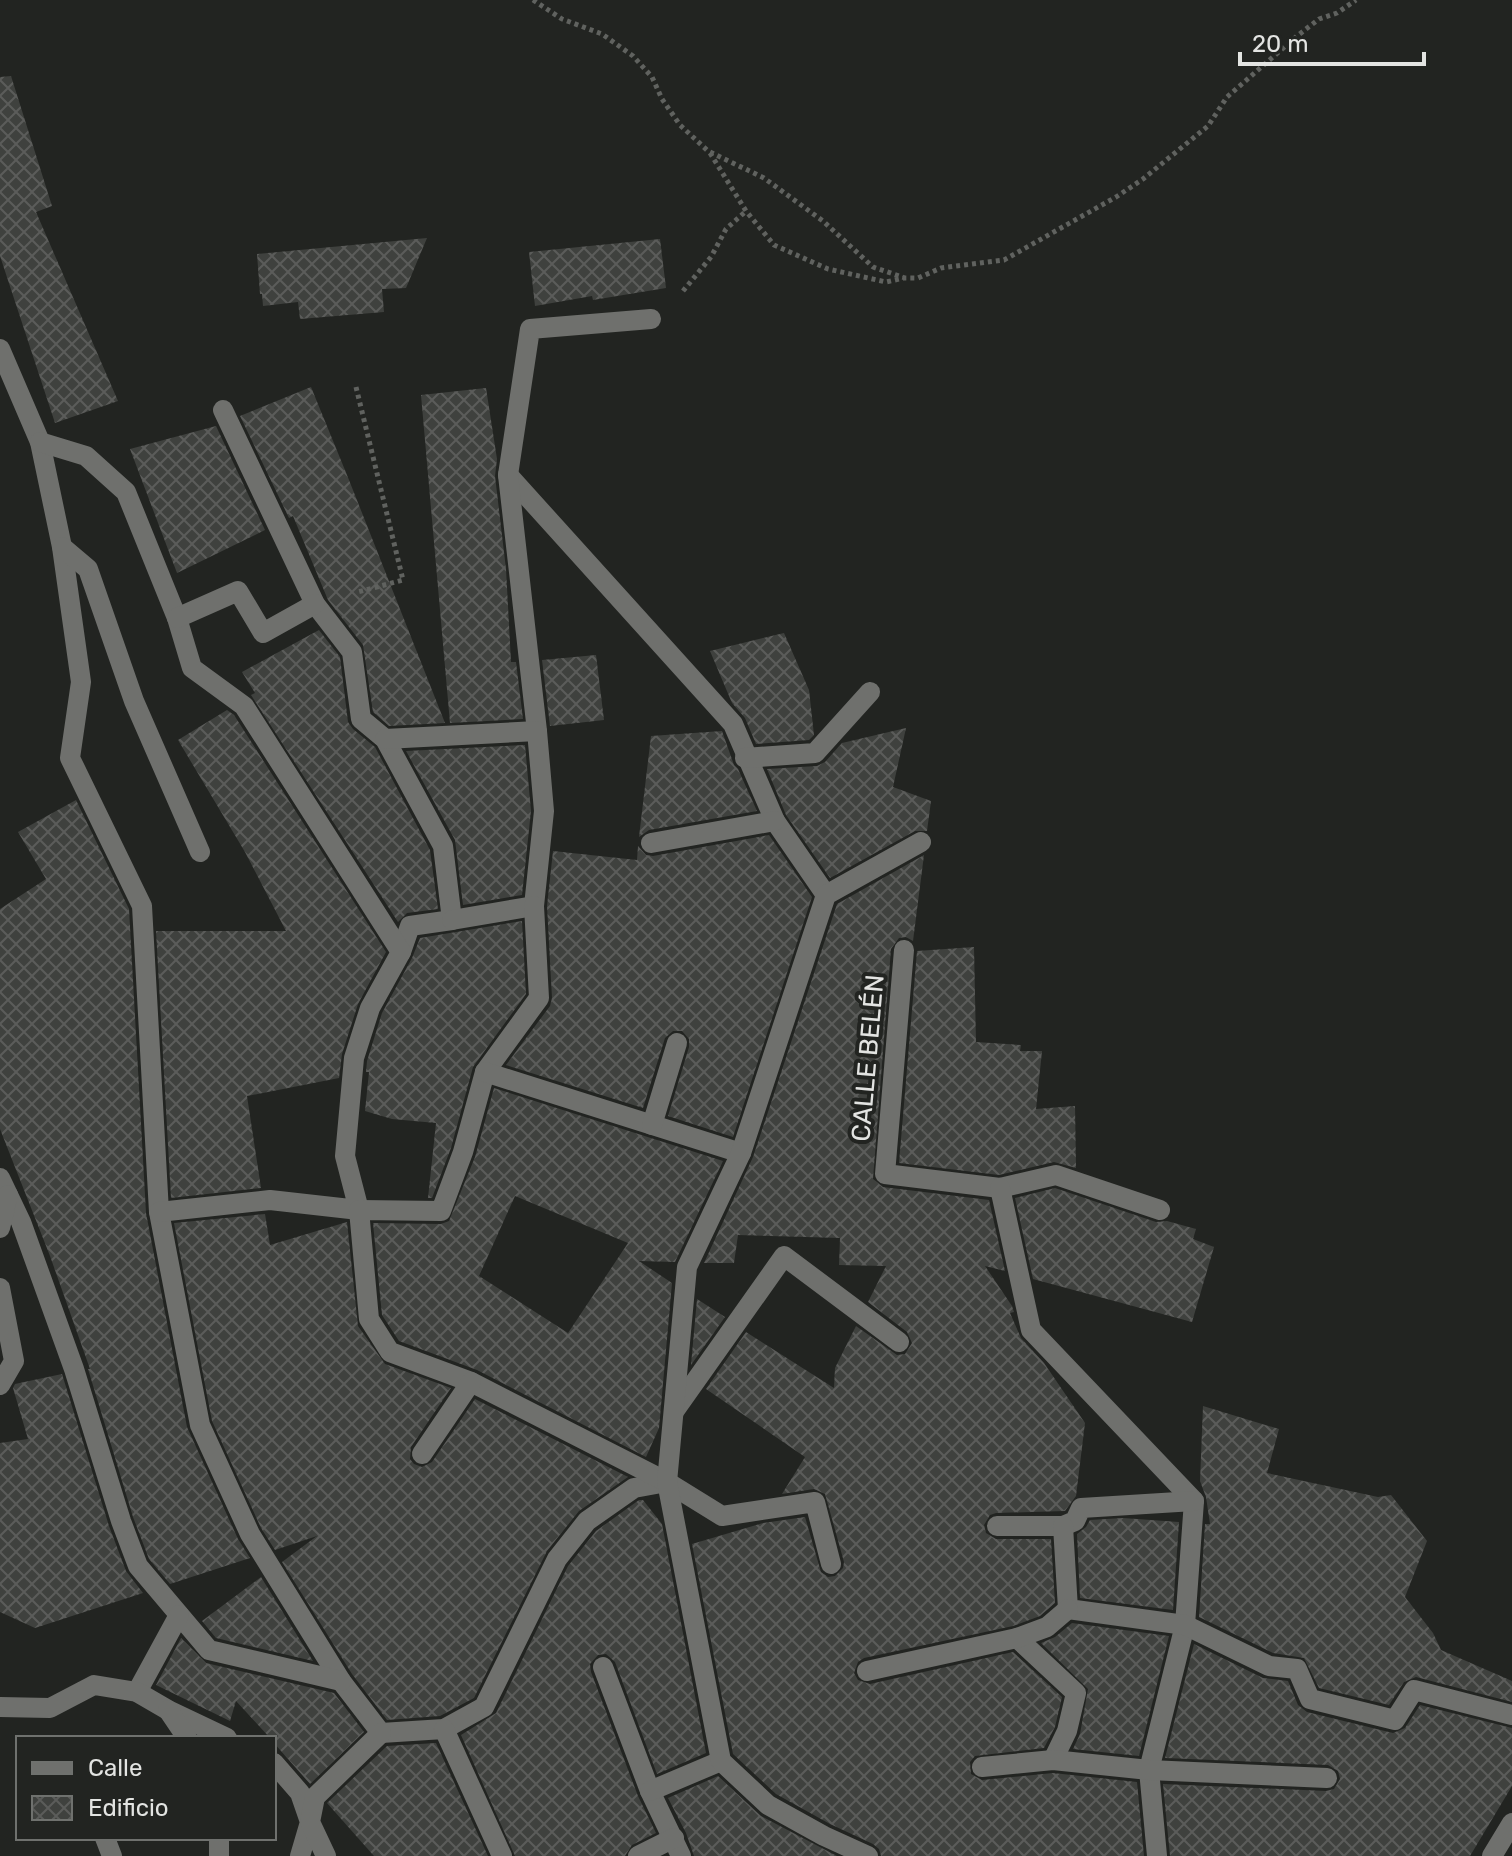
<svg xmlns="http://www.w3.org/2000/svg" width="1512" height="1856" viewBox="0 0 1512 1856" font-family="Rubik,sans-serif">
	<defs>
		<pattern id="building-cross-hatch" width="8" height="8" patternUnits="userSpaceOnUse" patternTransform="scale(2)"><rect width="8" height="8" fill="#3f413e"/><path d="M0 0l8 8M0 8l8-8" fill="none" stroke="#5b5c5a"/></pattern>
	</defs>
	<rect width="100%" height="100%" fill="#222421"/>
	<g fill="url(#building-cross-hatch)" fill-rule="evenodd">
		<path d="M 11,76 L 52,206 L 36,212 L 118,401 L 55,423 L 0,256 L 0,77 Z"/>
		<path d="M 427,238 L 406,288 L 382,289 L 384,312 L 300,319 L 298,302 L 263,306 L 262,294 L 260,294 L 257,254 Z"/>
		<path d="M 660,239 L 666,288 L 593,300 L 592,296 L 535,306 L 529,252 Z"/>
		<path d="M 311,387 L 349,480 L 445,723 L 389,726 L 373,712 L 363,645 L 328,600 L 293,516 L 289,518 L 240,416 Z"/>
		<path d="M 486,388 L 497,459 L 495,476 L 506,569 L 511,662 L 516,662 L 523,719 L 450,723 L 421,395 Z"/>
		<path d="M 216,426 L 265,530 L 177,573 L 130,449 Z"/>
		<path d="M 319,630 L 340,657 L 348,722 L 353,729 L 375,747 L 430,850 L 438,909 L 407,913 L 398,922 L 251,695 L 255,693 L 242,672 Z"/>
		<path d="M 784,633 L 809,690 L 814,735 L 809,740 L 756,744 L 745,718 L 732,703 L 710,651 Z"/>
		<path d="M 596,655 L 604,720 L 550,726 L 542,660 Z"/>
		<path d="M 227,710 L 234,715 L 386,952 L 358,1004 L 342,1054 L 339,1078 L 247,1096 L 261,1188 L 171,1198 L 156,931 L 286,931 L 245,852 L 178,740 Z"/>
		<path d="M 906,728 L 893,787 L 931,801 L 927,831 L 915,831 L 830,878 L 786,815 L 767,769 L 817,766 L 825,762 L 842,743 Z"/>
		<path d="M 722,731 L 734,765 L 738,769 L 757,811 L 649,830 L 639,837 L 651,736 Z"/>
		<path d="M 525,745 L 531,811 L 522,895 L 463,905 L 455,840 L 406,751 Z"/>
		<path d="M 76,800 L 129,909 L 146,1213 L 187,1427 L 238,1539 L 250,1558 L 170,1584 L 149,1559 L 133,1517 L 88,1369 L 90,1369 L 50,1256 L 0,1129 L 0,909 L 46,879 L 18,832 Z"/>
		<path d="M 769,835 L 812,897 L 733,1137 L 668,1116 L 689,1047 L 689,1039 L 682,1031 L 673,1031 L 665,1038 L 643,1108 L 506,1065 L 550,1006 L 552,998 L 547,906 L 553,851 L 637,860 L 638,846 L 646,855 L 653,856 Z"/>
		<path d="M 924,855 L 913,941 L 906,937 L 899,938 L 891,949 L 873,1179 L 883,1187 L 989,1200 L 1005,1271 L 985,1266 L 1012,1306 L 1014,1312 L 1010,1313 L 1021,1338 L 1044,1363 L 1085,1423 L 1076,1496 L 1065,1511 L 996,1513 L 990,1515 L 984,1525 L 986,1533 L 996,1539 L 1051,1539 L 1055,1603 L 1040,1616 L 1013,1626 L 864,1658 L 858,1662 L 854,1673 L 858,1680 L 870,1684 L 1013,1652 L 1062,1697 L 1055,1727 L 1044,1748 L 975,1756 L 970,1762 L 971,1774 L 982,1780 L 1053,1773 L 1137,1782 L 1144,1856 L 881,1856 L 879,1849 L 873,1844 L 830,1824 L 776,1794 L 733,1754 L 692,1544 L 763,1523 L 805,1517 L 821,1572 L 828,1577 L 835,1576 L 843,1568 L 844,1562 L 825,1494 L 814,1489 L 782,1494 L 805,1457 L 706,1389 L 746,1332 L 834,1388 L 835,1368 L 856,1326 L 897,1355 L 905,1354 L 912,1343 L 907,1332 L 868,1302 L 886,1266 L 839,1265 L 840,1238 L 738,1235 L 734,1263 L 704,1263 L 753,1157 L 837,904 Z"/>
		<path d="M 522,921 L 526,994 L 473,1067 L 451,1148 L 432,1198 L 428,1198 L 436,1123 L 392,1119 L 365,1111 L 369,1072 L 366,1072 L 367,1061 L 382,1013 L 412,958 L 420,938 Z"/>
		<path d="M 974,947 L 976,1042 L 1021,1045 L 1020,1051 L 1042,1051 L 1036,1109 L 1075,1106 L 1076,1168 L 1054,1162 L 999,1175 L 899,1163 L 917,951 Z"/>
		<path d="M 494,1088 L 723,1161 L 675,1262 L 639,1261 L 672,1283 L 659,1428 L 646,1457 L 477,1370 L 399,1341 L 382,1315 L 373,1223 L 441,1224 L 449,1221 L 475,1157 ZM 515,1196 L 628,1243 L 568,1333 L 479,1276 Z"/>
		<path d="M 1055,1188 L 1156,1222 L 1167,1221 L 1196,1229 L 1193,1239 L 1214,1247 L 1192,1322 L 1033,1279 L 1015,1198 Z"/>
		<path d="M 265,1214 L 270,1245 L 347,1222 L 358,1326 L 385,1364 L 451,1388 L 411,1447 L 410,1459 L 414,1464 L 422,1467 L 432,1462 L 475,1399 L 628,1477 L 579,1511 L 547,1551 L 474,1698 L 440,1716 L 387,1720 L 352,1674 L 282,1562 L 317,1536 L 275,1550 L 261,1528 L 212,1421 L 174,1223 Z"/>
		<path d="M 697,1299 L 725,1317 L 691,1365 Z"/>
		<path d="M 62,1374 L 109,1526 L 126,1571 L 143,1593 L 35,1628 L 0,1612 L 0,1443 L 28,1439 L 13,1388 L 15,1384 Z"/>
		<path d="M 1203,1406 L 1279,1429 L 1267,1473 L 1378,1497 L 1391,1495 L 1427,1541 L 1405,1597 L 1433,1633 L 1441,1650 L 1512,1681 L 1512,1702 L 1416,1677 L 1404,1682 L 1389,1705 L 1319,1688 L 1304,1658 L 1273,1653 L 1199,1617 L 1205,1524 L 1210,1524 L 1206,1497 L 1200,1481 Z"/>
		<path d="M 639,1500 L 643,1500 L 662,1524 L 706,1753 L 657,1774 L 615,1662 L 606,1654 L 598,1655 L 590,1664 L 591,1672 L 638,1796 L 656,1833 L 632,1845 L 625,1856 L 515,1856 L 461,1735 L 496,1713 L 568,1566 L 596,1531 Z"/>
		<path d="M 1123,1518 L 1179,1522 L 1173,1610 L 1080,1598 L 1077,1534 L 1086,1527 L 1090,1520 Z"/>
		<path d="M 261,1577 L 313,1661 L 216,1638 L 202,1621 Z"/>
		<path d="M 1072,1623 L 1169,1636 L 1139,1756 L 1073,1749 L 1080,1734 L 1088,1689 L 1041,1643 L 1055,1637 Z"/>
		<path d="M 181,1638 L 206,1663 L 334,1693 L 364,1732 L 310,1784 L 274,1743 L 274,1738 L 270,1738 L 236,1701 L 230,1721 L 156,1685 Z"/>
		<path d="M 1194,1644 L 1263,1678 L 1288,1681 L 1298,1705 L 1307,1712 L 1393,1733 L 1405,1728 L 1420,1705 L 1512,1728 L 1512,1786 L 1470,1856 L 1170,1856 L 1163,1784 L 1326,1791 L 1334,1789 L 1340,1779 L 1338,1771 L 1328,1765 L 1165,1758 Z"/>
		<path d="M 436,1743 L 488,1856 L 374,1856 L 327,1803 L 387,1746 Z"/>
		<path d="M 718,1776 L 761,1816 L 837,1856 L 694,1856 L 686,1833 L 668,1798 Z"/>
	</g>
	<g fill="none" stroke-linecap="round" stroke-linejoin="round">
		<g stroke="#60625f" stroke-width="5" stroke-dasharray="4 4" stroke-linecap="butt">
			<path d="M 533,0 L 562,19 L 602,34 L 633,56 L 652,77 L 662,99 L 680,125 L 708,151 L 764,178 L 786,194 L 823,221 L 873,267 L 905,278 L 918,278 L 941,268 L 1004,260 L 1116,197 L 1143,179 L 1208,126 L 1227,97 L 1297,36 L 1319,19 L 1337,13 L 1356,0"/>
			<path d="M 710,153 L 746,211 L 774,245 L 828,269 L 886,282 L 904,278"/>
			<path d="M 683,291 L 711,257 L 726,229 L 746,211"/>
			<path d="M 356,387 L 403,580 L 358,592"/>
		</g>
		<g stroke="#6f706d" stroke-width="20">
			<path d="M 0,349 L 40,442 L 62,547 L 81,682 L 70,758 L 142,906 L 159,1212 L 200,1425 L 250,1534 L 341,1681 L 381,1733 L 444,1729 L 484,1707 L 557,1559 L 587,1521 L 634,1488 L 667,1482"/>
			<path d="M 223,410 L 315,604 L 352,652 L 361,719 L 385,739 L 443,846 L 452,920 L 410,926 L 401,952"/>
			<path d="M 40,442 L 86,456 L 126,492 L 177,618 L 192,668 L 244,706 L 401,952 L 370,1008 L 354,1058 L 345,1156 L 359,1210 L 270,1200 L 159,1212"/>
			<path d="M 508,475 L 733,724 L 775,821 L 826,895"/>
			<path d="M 62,547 L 88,569 L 134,701 L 200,852"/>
			<path d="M 177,618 L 238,591 L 263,633 L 315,604"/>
			<path d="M 537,731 L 508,475 L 530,329 L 651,319"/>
			<path d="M 385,739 L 537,731 L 544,811 L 534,906 L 452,920"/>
			<path d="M 745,758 L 815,753 L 870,692"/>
			<path d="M 651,843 L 775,821"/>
			<path d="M 534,906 L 539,998 L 485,1072 L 463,1152 L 441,1211 L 359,1210 L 369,1319 L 390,1352 L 471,1382 L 667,1482 L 722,1516 L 815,1502 L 831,1564"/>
			<path d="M 904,950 L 885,1174 L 1000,1188 L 1056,1175 L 1160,1210"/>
			<path d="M 485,1072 L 741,1153"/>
			<path d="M 652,1125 L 677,1043"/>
			<path d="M 0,1178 L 21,1222 L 74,1369 L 121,1521 L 138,1566 L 209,1650 L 341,1681"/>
			<path d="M 1000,1188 L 1031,1330 L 1194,1501 L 1185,1625 L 1149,1770 L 1157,1856"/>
			<path d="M 0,1228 L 8,1195"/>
			<path d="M 0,1288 L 14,1361 L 0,1385"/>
			<path d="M 675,1410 L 784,1256 L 899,1342"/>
			<path d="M 422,1454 L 471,1382"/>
			<path d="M 997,1526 L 1063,1526 L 1075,1521 L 1081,1508 L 1194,1501"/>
			<path d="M 1063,1526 L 1068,1609 L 1185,1625 L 1269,1666 L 1297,1669 L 1310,1699 L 1395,1720 L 1414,1690 L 1512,1715"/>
			<path d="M 1017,1638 L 1076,1693 L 1067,1731 L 1053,1760"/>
			<path d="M 603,1667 L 650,1791 L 681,1856"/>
			<path d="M 867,1671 L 1017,1638 L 1047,1627 L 1068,1609"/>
			<path d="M 137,1692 L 179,1615"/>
			<path d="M 0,1707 L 50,1708 L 94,1685 L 137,1692 L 168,1710 L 227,1738"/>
			<path d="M 168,1710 L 187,1738"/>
			<path d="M 444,1729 L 502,1856"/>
			<path d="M 274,1763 L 300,1793 L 310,1822 L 300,1856"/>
			<path d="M 982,1767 L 1053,1760 L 1149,1770 L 1327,1778"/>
			<path d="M 650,1791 L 721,1761"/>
			<path d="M 105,1838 L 112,1856"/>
			<path d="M 219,1838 L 219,1856"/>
			<path d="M 326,1856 L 310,1822 L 315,1797 L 381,1733"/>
			<path d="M 638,1856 L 674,1838"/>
			<path d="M 868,1856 L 824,1836 L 768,1805 L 721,1761 L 667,1482 L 687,1267 L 741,1153 L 826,895 L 921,842"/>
			<path d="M 1492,1856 L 1512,1823"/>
		</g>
	</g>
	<g text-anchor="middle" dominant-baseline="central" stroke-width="8" stroke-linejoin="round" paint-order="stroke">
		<g font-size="26" fill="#e3e4e2" stroke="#222421">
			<text transform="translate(868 1058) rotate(-85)">CALLE BELÉN</text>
		</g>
	</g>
	<rect x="16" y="1736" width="260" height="104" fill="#222421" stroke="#6f716e" stroke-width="2"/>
	<rect x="32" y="1762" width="40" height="12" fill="#6f706d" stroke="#6f716e" stroke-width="2"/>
	<text x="88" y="1776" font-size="24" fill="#e3e4e2">Calle</text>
	<rect x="32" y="1796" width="40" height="24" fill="url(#building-cross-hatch)" stroke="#6f716e" stroke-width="2"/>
	<text x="88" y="1816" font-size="24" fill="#e3e4e2">Edificio</text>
	<path d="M1240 52v12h184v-12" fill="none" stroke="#e3e4e2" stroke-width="4"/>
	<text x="1252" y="52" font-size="24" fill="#e3e4e2" stroke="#222421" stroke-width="6" paint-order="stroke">20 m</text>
</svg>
